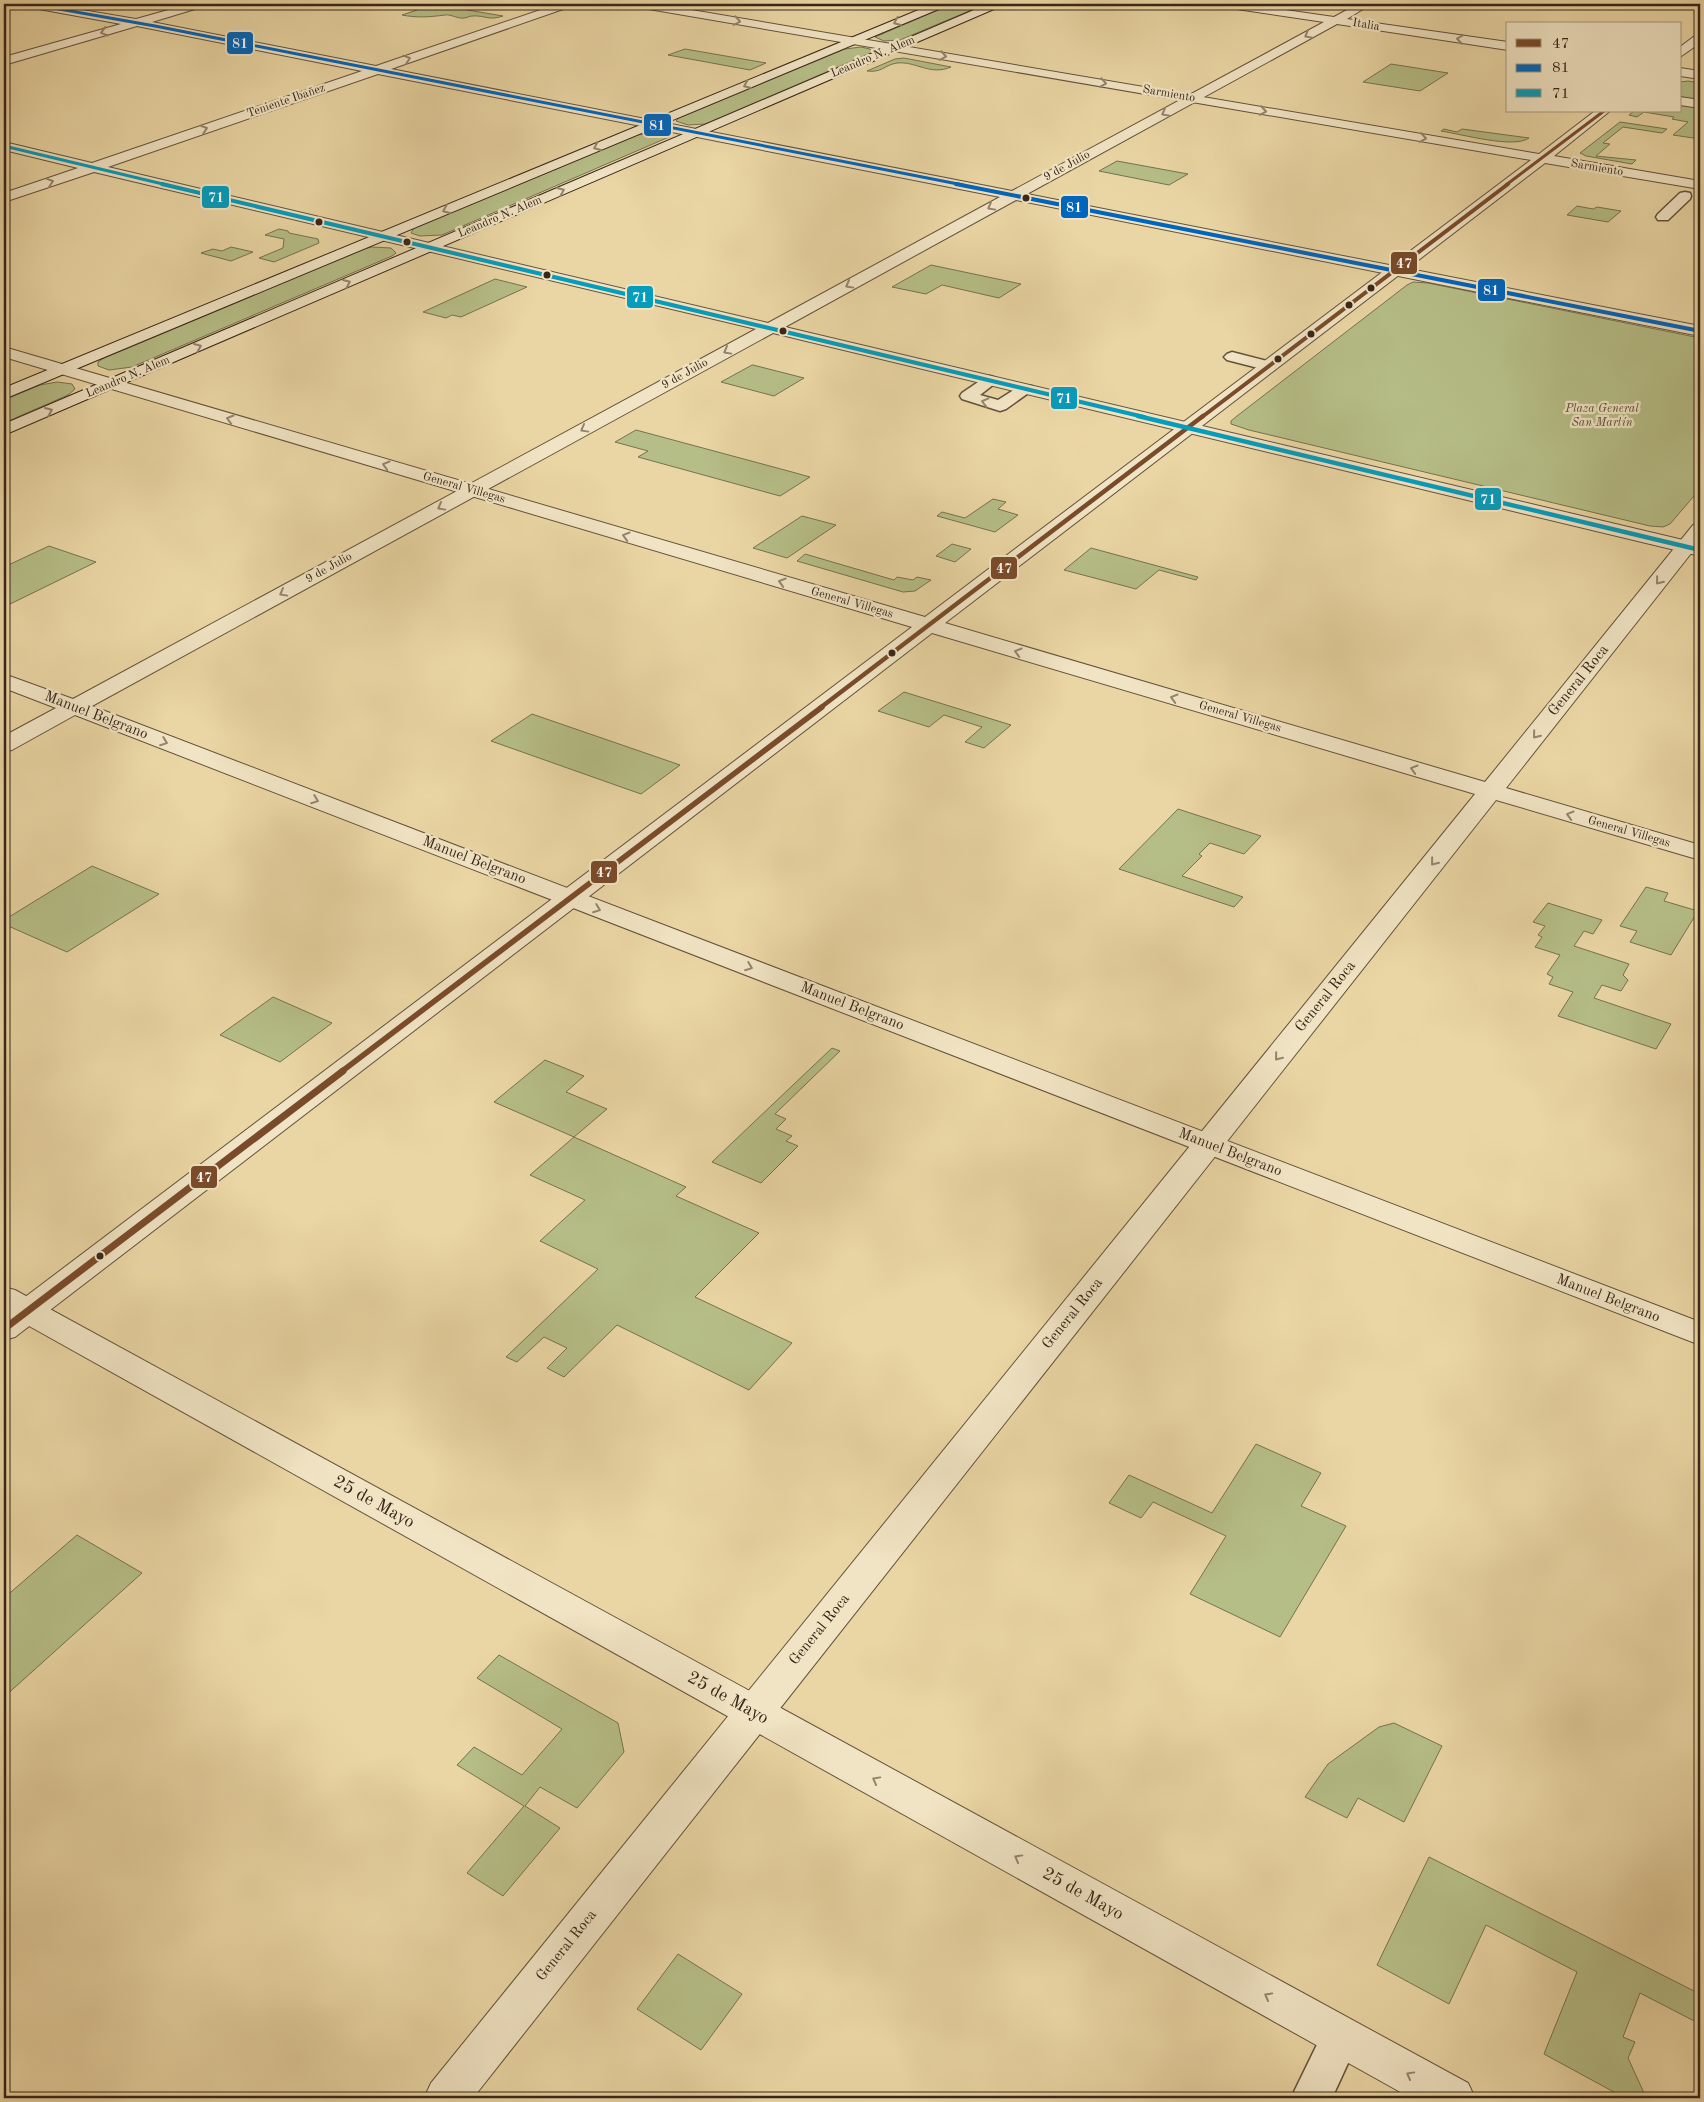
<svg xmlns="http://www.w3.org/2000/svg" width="1704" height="2102" viewBox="0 0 1704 2102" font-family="'Old Standard TT',serif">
	<rect width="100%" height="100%" fill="#ead6a4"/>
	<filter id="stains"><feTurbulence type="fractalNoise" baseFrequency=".004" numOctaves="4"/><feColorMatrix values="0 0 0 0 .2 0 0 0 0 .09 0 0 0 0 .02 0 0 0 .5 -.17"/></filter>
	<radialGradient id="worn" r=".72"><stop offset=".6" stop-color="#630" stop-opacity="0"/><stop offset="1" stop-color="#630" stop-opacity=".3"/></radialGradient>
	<g fill="#b6be87" stroke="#777250">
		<path d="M 420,4 L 432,4 L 503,16 C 488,21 485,15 472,16 C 469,16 467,18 464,18 C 458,19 451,14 445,15 C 430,17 417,18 402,15 L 417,10 L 407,8 Z"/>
		<path d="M 952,4 L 986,4 L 900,40 L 884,41 L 875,37 Z"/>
		<path d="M 861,47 L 870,49 L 873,52 L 705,124 L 688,125 L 676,121 L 679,118 L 845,49 Z"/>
		<path d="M 685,49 L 766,63 L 750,70 L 668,55 Z"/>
		<path d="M 904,58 L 951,67 C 930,76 916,61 897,63 C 884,65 882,73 867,71 L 895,59 Z"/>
		<path d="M 1391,64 L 1448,73 L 1420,91 L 1363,82 Z"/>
		<path d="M 1688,81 L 1700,83 L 1700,139 L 1673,135 L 1688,122 L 1672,119 L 1674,117 L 1644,112 L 1637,117 L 1629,115 L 1634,111 L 1680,111 L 1680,82 Z"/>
		<path d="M 1620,122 L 1667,129 L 1662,133 L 1623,127 L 1603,143 L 1610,144 L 1596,156 L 1636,160 L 1632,164 L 1586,156 L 1580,153 Z"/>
		<path d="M 1444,129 L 1457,132 L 1462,129 L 1529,138 C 1514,149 1461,134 1441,131 Z"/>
		<path d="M 657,132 L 669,137 L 442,235 L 420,236 L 411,233 L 414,228 L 638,135 Z"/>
		<path d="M 1117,161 L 1188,174 L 1169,185 L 1099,171 Z"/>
		<path d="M 1577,206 L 1593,209 L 1597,207 L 1621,211 L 1608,222 L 1567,215 Z"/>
		<path d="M 279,229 L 288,231 L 289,233 L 318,239 L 319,243 L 274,262 L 259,258 L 283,248 L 284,239 L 265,235 Z"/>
		<path d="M 231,247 L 253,252 L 231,261 L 201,253 L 213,249 L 222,251 Z"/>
		<path d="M 372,247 L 391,248 L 396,253 L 392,256 L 132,367 L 109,370 L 98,366 L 98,362 L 104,358 L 363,249 Z"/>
		<path d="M 931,265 L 1021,284 L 999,298 L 942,285 L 926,294 L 892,287 Z"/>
		<path d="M 495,279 L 527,287 L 461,317 L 452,315 L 446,318 L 423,312 Z"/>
		<path d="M 1413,282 L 1428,283 L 1700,338 L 1700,489 L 1670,524 L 1663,527 L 1650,526 L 1249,430 L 1231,424 L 1231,421 L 1237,416 L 1407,285 Z"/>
		<path d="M 752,365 L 753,365 L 804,378 L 774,396 L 721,382 Z"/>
		<path d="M 57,382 L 72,384 L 75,389 L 68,395 L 4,423 L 4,400 L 40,385 Z"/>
		<path d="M 636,430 L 792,472 L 810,477 L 780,496 L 638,457 L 648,451 L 615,442 Z"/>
		<path d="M 993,499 L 1006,502 L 998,509 L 1018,515 L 995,532 L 937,516 L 942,512 L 965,518 Z"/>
		<path d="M 802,516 L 836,525 L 787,558 L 753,548 Z"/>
		<path d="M 952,544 L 971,549 L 955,562 L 936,556 Z"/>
		<path d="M 49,546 L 96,562 L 4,607 L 4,567 Z"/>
		<path d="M 1091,548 L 1198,577 L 1196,580 L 1159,570 L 1136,589 L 1064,570 Z"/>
		<path d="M 805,554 L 894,580 L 897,577 L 913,580 L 917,577 L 931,580 L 915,591 L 903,592 L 797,561 Z"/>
		<path d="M 904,692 L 1011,725 L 984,748 L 965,742 L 982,727 L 944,715 L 929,727 L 878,711 Z"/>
		<path d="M 532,714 L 680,765 L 641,794 L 491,741 Z"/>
		<path d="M 1178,809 L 1261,836 L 1244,854 L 1210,843 L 1199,854 L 1202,856 L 1182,876 L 1243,897 L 1234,907 L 1119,869 Z"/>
		<path d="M 92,866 L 159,894 L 67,952 L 6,925 L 4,926 L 4,920 Z"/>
		<path d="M 1646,887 L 1668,893 L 1664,901 L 1698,911 L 1671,955 L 1630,942 L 1637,931 L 1620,926 Z"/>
		<path d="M 1548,903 L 1602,920 L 1593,934 L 1584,931 L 1574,946 L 1629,964 L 1623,975 L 1628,980 L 1621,991 L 1602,985 L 1594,998 L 1671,1024 L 1656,1049 L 1558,1016 L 1573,992 L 1549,984 L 1553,977 L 1547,974 L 1560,955 L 1535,947 L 1542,937 L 1538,935 L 1545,926 L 1533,922 Z"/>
		<path d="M 273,997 L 332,1023 L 280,1062 L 220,1035 Z"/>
		<path d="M 832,1048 L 840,1051 L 775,1114 L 786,1119 L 776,1129 L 792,1136 L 786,1141 L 798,1146 L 761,1183 L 712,1162 Z"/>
		<path d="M 545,1060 L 584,1076 L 566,1092 L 607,1109 L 574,1137 L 686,1187 L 676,1196 L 759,1233 L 695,1297 L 792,1343 L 749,1390 L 617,1325 L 564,1377 L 547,1368 L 567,1348 L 544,1337 L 517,1362 L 506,1357 L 598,1269 L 540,1241 L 585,1200 L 530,1175 L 574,1137 L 494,1102 Z"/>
		<path d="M 1256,1444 L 1321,1473 L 1301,1506 L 1346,1526 L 1280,1637 L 1190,1594 L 1226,1536 L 1153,1502 L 1141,1518 L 1109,1503 L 1129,1475 L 1212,1513 Z"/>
		<path d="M 77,1535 L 142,1573 L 4,1697 L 4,1598 Z"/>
		<path d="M 499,1655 L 618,1723 L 624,1752 L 577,1808 L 540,1787 L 525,1806 L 560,1828 L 503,1896 L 467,1873 L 524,1806 L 457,1765 L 474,1747 L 522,1775 L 562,1729 L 477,1678 Z"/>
		<path d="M 1394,1723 L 1442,1746 L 1404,1822 L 1358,1798 L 1347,1818 L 1305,1797 L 1328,1764 L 1379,1727 Z"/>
		<path d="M 1429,1857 L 1700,1994 L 1700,2024 L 1640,1993 L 1623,2037 L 1635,2042 L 1628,2058 L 1644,2093 L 1653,2098 L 1625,2098 L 1544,2054 L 1577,1972 L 1486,1925 L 1449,2004 L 1377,1965 Z"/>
		<path d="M 678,1954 L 742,1994 L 701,2050 L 637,2009 Z"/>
	</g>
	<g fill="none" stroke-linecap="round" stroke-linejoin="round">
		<defs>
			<g id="service">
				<path d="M 1685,192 L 1690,193 L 1691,196 L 1690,199 L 1668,220 L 1658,220 L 1656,217 L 1658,214 L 1680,193 Z"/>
				<path d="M 1232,352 L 1275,363 L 1278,366 L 1275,369 L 1270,371 L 1227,360 L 1224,357 L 1227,354 Z"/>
				<path d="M 990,376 L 996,378 L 998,381 L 980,395 L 998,400 L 1020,386 L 1032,386 L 1034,389 L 1006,409 L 1000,411 L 962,399 L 960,396 L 962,393 L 984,378 Z"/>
				<path d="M 1341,2018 L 1355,2024 L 1360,2037 L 1332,2098 L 1291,2098 L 1327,2024 Z"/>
			</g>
			<path id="pedestrian" d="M 1680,97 L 1700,100 L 1700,108 L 1680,105 Z"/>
			<g id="minor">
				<path d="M 23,4 L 46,4 L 136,19 L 190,4 L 206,4 L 205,6 L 152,22 L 376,66 L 558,4 L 573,4 L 572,6 L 391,69 L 1012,191 L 1324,22 L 1223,7 L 1218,4 L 1244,4 L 1334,17 L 1358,4 L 1371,4 L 1347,19 L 1508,42 L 1508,50 L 1337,24 L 1027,194 L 1700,326 L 1700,336 L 1016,200 L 785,327 L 1700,544 L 1700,556 L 773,333 L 92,706 L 1700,1322 L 1700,1345 L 75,715 L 12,750 L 4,752 L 4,736 L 56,708 L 4,688 L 4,674 L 73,699 L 756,329 L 94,172 L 4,202 L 4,193 L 78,168 L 4,150 L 4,142 L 92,163 L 362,71 L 137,26 L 4,65 L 4,57 L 121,24 L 28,7 ZM 378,74 L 1000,197 L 768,323 L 108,167 Z"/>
				<path d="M 1680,68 L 1700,71 L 1700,79 L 1680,76 Z"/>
				<path d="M 4,1287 L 15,1290 L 1468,2083 L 1475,2098 L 1411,2098 L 4,1312 Z"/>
			</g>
			<g id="tertiary">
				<path d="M 632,4 L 656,4 L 1539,154 L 1595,111 L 1610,111 L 1554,156 L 1700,181 L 1700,189 L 1545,163 L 945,623 L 1485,782 L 1693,525 L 1700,523 L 1700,542 L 1506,788 L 1700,845 L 1700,860 L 1496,800 L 473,2098 L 424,2098 L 431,2083 L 1475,794 L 932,633 L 15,1337 L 4,1340 L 4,1313 L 912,627 L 4,357 L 4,347 L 925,617 L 1531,160 L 637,7 Z"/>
				<path d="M 1696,35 L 1700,35 L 1700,43 L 1680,57 L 1680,47 Z"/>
			</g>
			<g id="secondary">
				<path d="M 933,4 L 948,4 L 946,6 L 4,399 L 4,388 Z"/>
				<path d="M 988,4 L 1003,4 L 1001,6 L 4,435 L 4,424 Z"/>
			</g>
		</defs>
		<use href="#service" stroke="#64523b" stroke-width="3"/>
		<use href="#pedestrian" stroke="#64523b" stroke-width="2"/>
		<use href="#minor" stroke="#64523b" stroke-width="2"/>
		<use href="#tertiary" stroke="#64523b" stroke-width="2"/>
		<use href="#secondary" stroke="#382618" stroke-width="2"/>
		<use href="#service" fill="#f1e4c4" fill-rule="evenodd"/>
		<use href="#pedestrian" fill="#f1e4c4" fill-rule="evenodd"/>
		<use href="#minor" fill="#f1e4c4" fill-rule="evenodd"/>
		<use href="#tertiary" fill="#f1e4c4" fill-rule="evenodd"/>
		<use href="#secondary" fill="#f1e4c4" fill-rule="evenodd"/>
		<defs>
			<path id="bus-1-far4" d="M 1506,185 L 1604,111"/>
			<path id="bus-1-far3" d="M 1202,417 L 1508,184"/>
			<path id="bus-1-far2" d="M 820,708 L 1203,416"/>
			<path id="bus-1-far1" d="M 341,1072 L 822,707"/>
			<path id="bus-1" d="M 4,1329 L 343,1071"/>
			<path id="bus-2-far1" d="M 31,4 L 155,26 L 963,185"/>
			<path id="bus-2" d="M 956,184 L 1700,331"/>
			<path id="bus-3-far2" d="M 4,146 L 167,185"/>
			<path id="bus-3-far1" d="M 162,184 L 1144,417"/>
			<path id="bus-3" d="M 1138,416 L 1700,550"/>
		</defs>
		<use href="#bus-1-far4" stroke="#f1e4c4" stroke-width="5"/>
		<use href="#bus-1-far3" stroke="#f1e4c4" stroke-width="5.5"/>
		<use href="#bus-1-far2" stroke="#f1e4c4" stroke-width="7"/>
		<use href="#bus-1-far1" stroke="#f1e4c4" stroke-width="9"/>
		<use href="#bus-1" stroke="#f1e4c4" stroke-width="11"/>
		<use href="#bus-2-far1" stroke="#f1e4c4" stroke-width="5"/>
		<use href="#bus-2" stroke="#f1e4c4" stroke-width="5.5"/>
		<use href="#bus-3-far2" stroke="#f1e4c4" stroke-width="5"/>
		<use href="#bus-3-far1" stroke="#f1e4c4" stroke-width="5.5"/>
		<use href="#bus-3" stroke="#f1e4c4" stroke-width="7"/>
		<use href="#bus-1-far4" stroke="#7a4b2a" stroke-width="3"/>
		<use href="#bus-1-far3" stroke="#7a4b2a" stroke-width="4"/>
		<use href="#bus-1-far2" stroke="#7a4b2a" stroke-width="4.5"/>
		<use href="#bus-1-far1" stroke="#7a4b2a" stroke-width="5.5"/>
		<use href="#bus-1" stroke="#7a4b2a" stroke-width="7"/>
		<use href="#bus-2-far1" stroke="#0065bd" stroke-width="3"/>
		<use href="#bus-2" stroke="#0065bd" stroke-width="4"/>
		<use href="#bus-3-far2" stroke="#069cbc" stroke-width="3"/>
		<use href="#bus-3-far1" stroke="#069cbc" stroke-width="4"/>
		<use href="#bus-3" stroke="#069cbc" stroke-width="4.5"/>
	</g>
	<defs><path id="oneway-chevron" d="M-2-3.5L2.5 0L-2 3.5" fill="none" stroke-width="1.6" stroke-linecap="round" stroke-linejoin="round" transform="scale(1.25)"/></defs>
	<g stroke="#94856e">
		<use href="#oneway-chevron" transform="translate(737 21) rotate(10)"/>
		<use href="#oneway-chevron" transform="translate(897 22) rotate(157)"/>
		<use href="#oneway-chevron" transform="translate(104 32) rotate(164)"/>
		<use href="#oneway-chevron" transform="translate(1308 35) rotate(151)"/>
		<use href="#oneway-chevron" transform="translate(1460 39) rotate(-171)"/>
		<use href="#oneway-chevron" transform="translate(943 56) rotate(10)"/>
		<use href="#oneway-chevron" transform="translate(407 59) rotate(-19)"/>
		<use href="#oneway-chevron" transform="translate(1103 83) rotate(10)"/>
		<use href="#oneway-chevron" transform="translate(747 85) rotate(157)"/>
		<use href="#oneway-chevron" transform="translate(1263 111) rotate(10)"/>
		<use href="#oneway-chevron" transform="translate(1165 113) rotate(151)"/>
		<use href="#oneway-chevron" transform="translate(204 129) rotate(-19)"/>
		<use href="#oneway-chevron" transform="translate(1423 138) rotate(10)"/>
		<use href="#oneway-chevron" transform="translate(597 147) rotate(157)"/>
		<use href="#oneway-chevron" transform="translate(50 182) rotate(-19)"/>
		<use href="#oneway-chevron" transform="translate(561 191) rotate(-23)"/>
		<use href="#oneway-chevron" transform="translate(991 207) rotate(151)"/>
		<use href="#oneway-chevron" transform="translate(446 210) rotate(157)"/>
		<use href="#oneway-chevron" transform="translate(347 283) rotate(-23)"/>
		<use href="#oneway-chevron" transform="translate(849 285) rotate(151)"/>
		<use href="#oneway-chevron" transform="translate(198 347) rotate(-23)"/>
		<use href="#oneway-chevron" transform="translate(727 351) rotate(151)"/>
		<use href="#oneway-chevron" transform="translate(985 402) rotate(-166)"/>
		<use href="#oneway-chevron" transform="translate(49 411) rotate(-23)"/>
		<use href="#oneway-chevron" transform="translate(230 419) rotate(-164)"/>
		<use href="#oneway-chevron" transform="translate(584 429) rotate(151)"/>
		<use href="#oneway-chevron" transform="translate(386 465) rotate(-164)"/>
		<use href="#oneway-chevron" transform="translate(441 507) rotate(151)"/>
		<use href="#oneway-chevron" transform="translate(626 536) rotate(-164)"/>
		<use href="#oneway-chevron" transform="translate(1659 581) rotate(129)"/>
		<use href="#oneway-chevron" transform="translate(782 582) rotate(-163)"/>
		<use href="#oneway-chevron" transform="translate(283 593) rotate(151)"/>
		<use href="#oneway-chevron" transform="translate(1018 652) rotate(-164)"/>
		<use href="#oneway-chevron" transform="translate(1174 698) rotate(-164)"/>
		<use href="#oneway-chevron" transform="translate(1536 735) rotate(129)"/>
		<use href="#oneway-chevron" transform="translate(164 742) rotate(21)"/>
		<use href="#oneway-chevron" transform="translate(1414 769) rotate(-164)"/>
		<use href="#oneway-chevron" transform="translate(315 800) rotate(21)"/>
		<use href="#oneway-chevron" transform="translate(1570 815) rotate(-164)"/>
		<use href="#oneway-chevron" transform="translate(1434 862) rotate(129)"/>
		<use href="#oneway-chevron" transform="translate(597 909) rotate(21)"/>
		<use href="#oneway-chevron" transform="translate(749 967) rotate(21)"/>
		<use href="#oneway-chevron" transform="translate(1278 1057) rotate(129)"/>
		<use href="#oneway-chevron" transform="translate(876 1780) rotate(-151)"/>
		<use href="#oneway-chevron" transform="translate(1018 1858) rotate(-151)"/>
		<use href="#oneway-chevron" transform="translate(1268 1996) rotate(-151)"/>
		<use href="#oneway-chevron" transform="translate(1410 2075) rotate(-151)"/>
	</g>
	<g fill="#382618" stroke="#f1e4c4" stroke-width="2">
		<circle cx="1026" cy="198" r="4.5"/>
		<circle cx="319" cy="222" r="4.5"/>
		<circle cx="407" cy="242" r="4.5"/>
		<circle cx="547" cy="275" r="4.5"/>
		<circle cx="1371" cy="288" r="4.5"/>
		<circle cx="1349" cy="305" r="4.5"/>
		<circle cx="783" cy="331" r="4.5"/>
		<circle cx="1311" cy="334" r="4.5"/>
		<circle cx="1278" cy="359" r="4.5"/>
		<circle cx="892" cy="653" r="4.5"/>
		<circle cx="100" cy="1256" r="4.5"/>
	</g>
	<g text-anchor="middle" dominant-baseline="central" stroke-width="4.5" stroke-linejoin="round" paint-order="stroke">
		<g font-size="12" fill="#382618" stroke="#f1e4c4">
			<text transform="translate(1366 25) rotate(9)">Italia</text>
			<text transform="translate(873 57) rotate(-23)">Leandro N. Alem</text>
			<text transform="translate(1169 94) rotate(10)">Sarmiento</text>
			<text transform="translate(286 101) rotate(-19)">Teniente Ibañez</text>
			<text transform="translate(1067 166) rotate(-29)">9 de Julio</text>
			<text transform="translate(1597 168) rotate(10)">Sarmiento</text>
			<text transform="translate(500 217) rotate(-23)">Leandro N. Alem</text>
			<text transform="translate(685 374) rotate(-29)">9 de Julio</text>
			<text transform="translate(128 377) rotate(-23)">Leandro N. Alem</text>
			<text transform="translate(464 488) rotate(16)">General Villegas</text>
			<text transform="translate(329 568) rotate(-29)">9 de Julio</text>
			<text transform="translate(852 603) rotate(16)">General Villegas</text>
			<text transform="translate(1240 717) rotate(16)">General Villegas</text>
			<text transform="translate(1629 832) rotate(16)">General Villegas</text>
		</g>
		<g font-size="12" font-style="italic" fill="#584c34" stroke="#f1e4c4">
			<text x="1602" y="409">Plaza General<tspan x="1602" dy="14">San Martín</tspan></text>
		</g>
		<g font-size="15" fill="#382618" stroke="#f1e4c4">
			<text transform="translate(1579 681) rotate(-51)">General Roca</text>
			<text transform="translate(96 716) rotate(21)">Manuel Belgrano</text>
			<text transform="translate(474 861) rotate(21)">Manuel Belgrano</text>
			<text transform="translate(1326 997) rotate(-51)">General Roca</text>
			<text transform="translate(852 1007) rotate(21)">Manuel Belgrano</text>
			<text transform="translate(1230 1153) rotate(21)">Manuel Belgrano</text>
			<text transform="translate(1608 1299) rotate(21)">Manuel Belgrano</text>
			<text transform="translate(1073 1314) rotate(-51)">General Roca</text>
			<text transform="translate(820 1630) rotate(-51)">General Roca</text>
			<text transform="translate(567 1946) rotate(-51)">General Roca</text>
		</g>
		<g font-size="18" fill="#382618" stroke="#f1e4c4">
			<text transform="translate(374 1502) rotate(29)">25 de Mayo</text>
			<text transform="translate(728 1698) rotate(29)">25 de Mayo</text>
			<text transform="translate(1083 1894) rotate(29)">25 de Mayo</text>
		</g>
	</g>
	<g stroke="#f1e4c4" stroke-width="2">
		<rect x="226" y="31" width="28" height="24" rx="5" fill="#0065bd"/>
		<rect x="643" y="113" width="29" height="24" rx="5" fill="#0065bd"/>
		<rect x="201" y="185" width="29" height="24" rx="5" fill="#069cbc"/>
		<rect x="1060" y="195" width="29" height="24" rx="5" fill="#0065bd"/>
		<rect x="1390" y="251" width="28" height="24" rx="5" fill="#7a4b2a"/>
		<rect x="1477" y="278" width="29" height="24" rx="5" fill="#0065bd"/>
		<rect x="626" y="285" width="28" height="24" rx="5" fill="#069cbc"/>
		<rect x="1050" y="386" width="28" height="24" rx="5" fill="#069cbc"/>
		<rect x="1474" y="487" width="28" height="24" rx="5" fill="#069cbc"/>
		<rect x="990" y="556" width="28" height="24" rx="5" fill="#7a4b2a"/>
		<rect x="590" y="860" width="28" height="24" rx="5" fill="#7a4b2a"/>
		<rect x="190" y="1165" width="28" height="24" rx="5" fill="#7a4b2a"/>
	</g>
	<g font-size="14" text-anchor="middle" font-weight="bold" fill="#fff">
		<text x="240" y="48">81</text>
		<text x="657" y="130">81</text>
		<text x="216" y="202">71</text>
		<text x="1074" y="212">81</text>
		<text x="1404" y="268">47</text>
		<text x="1491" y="295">81</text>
		<text x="640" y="302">71</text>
		<text x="1064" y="403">71</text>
		<text x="1488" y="504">71</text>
		<text x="1004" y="573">47</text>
		<text x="604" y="877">47</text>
		<text x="204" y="1182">47</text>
	</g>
	<rect width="1704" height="2102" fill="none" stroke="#ead6a4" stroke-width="20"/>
	<rect x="5" y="5" width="1694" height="2092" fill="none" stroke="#382618" stroke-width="2.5"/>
	<rect x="10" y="10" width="1684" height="2082" fill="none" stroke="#382618"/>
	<rect x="1506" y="22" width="175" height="90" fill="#f1e4c4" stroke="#a7987f"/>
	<rect x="1516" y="39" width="25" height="8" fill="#7a4b2a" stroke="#a7987f"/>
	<text x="1552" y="48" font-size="15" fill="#382618">47</text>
	<rect x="1516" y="64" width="25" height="8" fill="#0065bd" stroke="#a7987f"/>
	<text x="1552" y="72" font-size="15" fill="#382618">81</text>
	<rect x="1516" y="89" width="25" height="8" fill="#069cbc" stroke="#a7987f"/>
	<text x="1552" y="98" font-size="15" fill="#382618">71</text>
	<rect width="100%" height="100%" filter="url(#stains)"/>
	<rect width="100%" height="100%" fill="url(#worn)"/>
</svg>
